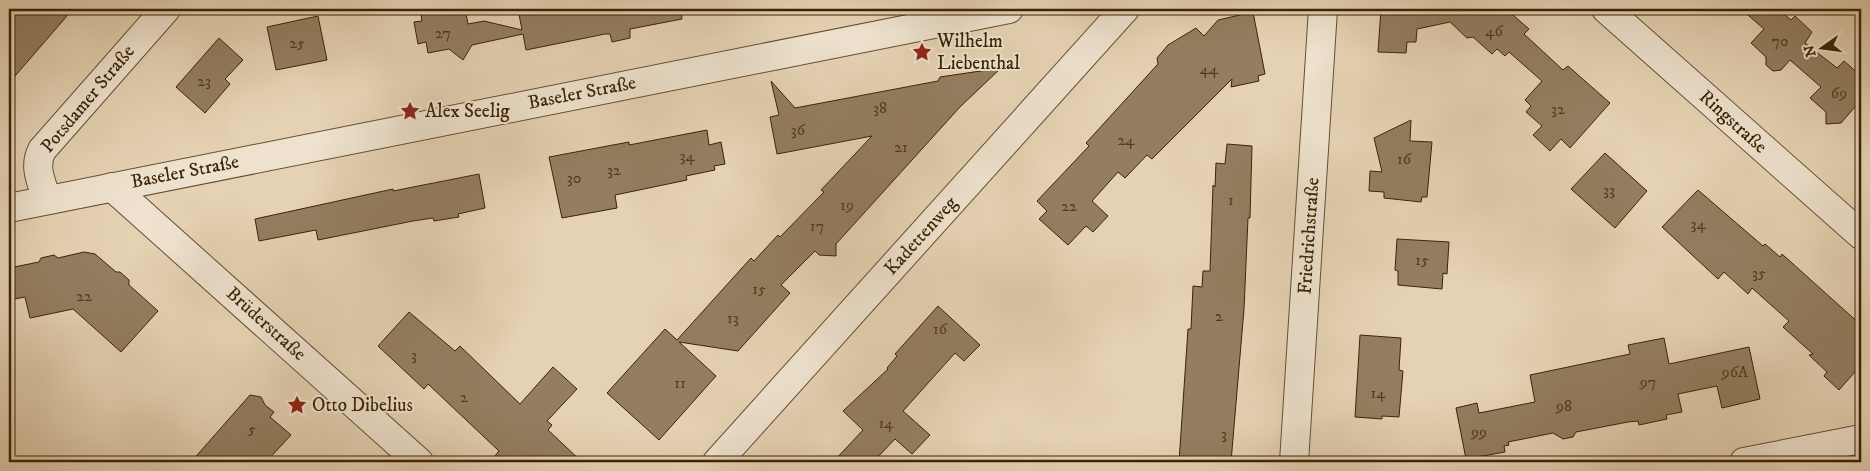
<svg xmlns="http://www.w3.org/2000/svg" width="1870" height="471" viewBox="0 0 1870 471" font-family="'IM FELL DW Pica',serif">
	<rect width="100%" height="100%" fill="#e5d2b3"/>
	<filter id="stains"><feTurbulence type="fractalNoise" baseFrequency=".004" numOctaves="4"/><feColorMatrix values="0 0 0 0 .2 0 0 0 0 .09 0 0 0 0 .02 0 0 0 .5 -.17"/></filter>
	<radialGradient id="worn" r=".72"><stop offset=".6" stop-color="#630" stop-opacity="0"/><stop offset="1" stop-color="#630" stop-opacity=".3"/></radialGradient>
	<g fill="#937e60" stroke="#3b2306">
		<path d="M 9,9 L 73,9 L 9,83 Z"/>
		<path d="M 420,9 L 465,9 L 468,24 L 484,21 L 522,30 L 518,9 L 681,9 L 682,19 L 630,29 L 630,38 L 612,42 L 610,34 L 605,34 L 526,50 L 523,34 L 472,45 L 463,60 L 449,49 L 428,53 L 426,42 L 418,44 L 414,22 L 422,21 Z"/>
		<path d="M 1381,9 L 1506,9 L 1529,29 L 1524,34 L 1563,70 L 1568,66 L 1610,103 L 1570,148 L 1561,139 L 1550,151 L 1533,135 L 1542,126 L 1526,112 L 1531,106 L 1525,100 L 1542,81 L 1509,52 L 1505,56 L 1497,49 L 1492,54 L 1473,37 L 1467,38 L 1450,22 L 1417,29 L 1416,42 L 1407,42 L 1406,53 L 1378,52 Z"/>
		<path d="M 1741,9 L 1778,9 L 1791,20 L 1795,16 L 1812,32 L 1805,43 L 1837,68 L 1844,61 L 1861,76 L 1861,100 L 1841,123 L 1826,124 L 1826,112 L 1810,98 L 1821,87 L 1790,60 L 1781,70 L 1773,71 L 1766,65 L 1766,57 L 1751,43 L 1764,29 Z"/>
		<path d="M 1253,12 L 1265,74 L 1258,76 L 1259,81 L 1231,87 L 1232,79 L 1152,159 L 1147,155 L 1125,178 L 1118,172 L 1092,201 L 1108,216 L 1093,232 L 1086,226 L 1068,245 L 1039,219 L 1047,211 L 1037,201 L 1089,146 L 1086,143 L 1158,64 L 1157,58 L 1168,45 L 1196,28 L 1204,36 L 1218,20 Z"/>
		<path d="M 318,16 L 327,60 L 276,70 L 267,27 Z"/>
		<path d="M 219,38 L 243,60 L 225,79 L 230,84 L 205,113 L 176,87 Z"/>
		<path d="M 1001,68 L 960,107 L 836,244 L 836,256 L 819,255 L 815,251 L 781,285 L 790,293 L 738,351 L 679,342 L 716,376 L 659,440 L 607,393 L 665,329 L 677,340 L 751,258 L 754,261 L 778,235 L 780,237 L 824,192 L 821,190 L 872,136 L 777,154 L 770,117 L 779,115 L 771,81 L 795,108 L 938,81 L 940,77 Z"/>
		<path d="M 1411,120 L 1410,141 L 1432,142 L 1427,197 L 1422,197 L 1421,202 L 1384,198 L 1384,192 L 1369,191 L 1370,171 L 1382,172 L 1374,138 Z"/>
		<path d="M 707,130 L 709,145 L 721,142 L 725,164 L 714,166 L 715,170 L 686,176 L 687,180 L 615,195 L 617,208 L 562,218 L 549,157 L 629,142 L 629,145 Z"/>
		<path d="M 1227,144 L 1252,146 L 1250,218 L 1248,218 L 1244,309 L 1231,462 L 1179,462 L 1188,329 L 1191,329 L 1193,286 L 1202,287 L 1203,271 L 1210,271 L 1213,185 L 1215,187 L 1216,163 L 1225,164 Z"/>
		<path d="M 1605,153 L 1647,191 L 1615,228 L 1571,189 Z"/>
		<path d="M 479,174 L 485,208 L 458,214 L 459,217 L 434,221 L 433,218 L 413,221 L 318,240 L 316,230 L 259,241 L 255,219 L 393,189 L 393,191 Z"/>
		<path d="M 1698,190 L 1763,246 L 1765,244 L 1780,257 L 1782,254 L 1861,325 L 1861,365 L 1839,390 L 1824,376 L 1827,372 L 1809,355 L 1813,354 L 1783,327 L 1789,321 L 1752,288 L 1748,294 L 1724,272 L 1718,279 L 1662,227 Z"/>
		<path d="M 1397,239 L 1449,242 L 1447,274 L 1443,273 L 1442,289 L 1398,285 L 1398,271 L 1395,270 Z"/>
		<path d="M 84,252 L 95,254 L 116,272 L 120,272 L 129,280 L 129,285 L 158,311 L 121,352 L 73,309 L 30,318 L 25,297 L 9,300 L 9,268 L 39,262 L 41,258 L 54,255 L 58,258 Z"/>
		<path d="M 938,306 L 980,345 L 964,361 L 955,353 L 903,411 L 930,435 L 912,454 L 895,439 L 873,462 L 833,462 L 863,430 L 843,411 L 888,369 L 887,368 L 897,356 L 895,354 Z"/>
		<path d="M 409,312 L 455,351 L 460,346 L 520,404 L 553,367 L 577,389 L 547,421 L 552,425 L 548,430 L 582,462 L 490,462 L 499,451 L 428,384 L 424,389 L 378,346 Z"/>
		<path d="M 1360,335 L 1401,338 L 1399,370 L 1403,371 L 1399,417 L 1382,416 L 1382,419 L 1355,417 Z"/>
		<path d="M 1664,338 L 1669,364 L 1749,347 L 1760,399 L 1722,408 L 1717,386 L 1678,394 L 1682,412 L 1666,415 L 1667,419 L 1639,425 L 1638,421 L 1628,422 L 1576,432 L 1573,437 L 1563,439 L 1553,433 L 1508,442 L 1509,445 L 1504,446 L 1505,452 L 1466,459 L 1456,408 L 1477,403 L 1479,413 L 1535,402 L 1530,375 L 1630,354 L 1628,345 Z"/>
		<path d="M 250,395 L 261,397 L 265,405 L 274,412 L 270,417 L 291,435 L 266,462 L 191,462 Z"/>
	</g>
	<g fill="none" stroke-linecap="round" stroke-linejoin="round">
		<defs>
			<g id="minor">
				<path d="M 1606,9 L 1861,235"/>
				<path d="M 112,187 L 419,462"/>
				<path d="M 47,200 C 42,183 33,167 42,150 L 166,9"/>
				<path d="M 9,208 L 1009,9"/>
				<path d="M 717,462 L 1125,9"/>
				<path d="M 1294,462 L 1323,9"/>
				<path d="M 1744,462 L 1861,439"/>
			</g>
		</defs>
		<use href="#minor" stroke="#664f31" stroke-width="30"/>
		<use href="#minor" stroke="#eee2ce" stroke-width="28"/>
	</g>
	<defs>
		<symbol id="sight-bare" viewBox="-9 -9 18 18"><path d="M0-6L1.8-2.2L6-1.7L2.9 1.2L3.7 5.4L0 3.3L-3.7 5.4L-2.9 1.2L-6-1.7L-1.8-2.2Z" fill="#8f2418" stroke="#eee2ce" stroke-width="2.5" paint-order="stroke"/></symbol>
	</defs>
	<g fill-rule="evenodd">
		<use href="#sight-bare" x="908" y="38" width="28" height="28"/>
		<use href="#sight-bare" x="396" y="97" width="28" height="28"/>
		<use href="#sight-bare" x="283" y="391" width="28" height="28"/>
	</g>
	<g text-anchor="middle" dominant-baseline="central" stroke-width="4" stroke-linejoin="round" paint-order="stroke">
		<g font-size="16" fill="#513a1c">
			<text x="1494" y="31">46</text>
			<text x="443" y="33">27</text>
			<text x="1780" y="41">70</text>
			<text x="297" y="43">25</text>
			<text x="1209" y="69">44</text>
			<text x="204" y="81">23</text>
			<text x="1839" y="93">69</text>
			<text x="880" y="108">38</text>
			<text x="1558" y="109">32</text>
			<text x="798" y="130">36</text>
			<text x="1126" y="140">24</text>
			<text x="901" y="147">21</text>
			<text x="687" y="156">34</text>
			<text x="1404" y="159">16</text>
			<text x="614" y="170">32</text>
			<text x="574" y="178">30</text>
			<text x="1609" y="190">33</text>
			<text x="1231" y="200">1</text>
			<text x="847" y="205">19</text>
			<text x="1069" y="206">22</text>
			<text x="1698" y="224">34</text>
			<text x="817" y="226">17</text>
			<text x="1422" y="260">15</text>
			<text x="1759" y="273">35</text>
			<text x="759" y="289">15</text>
			<text x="84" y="296">22</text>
			<text x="1219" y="316">2</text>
			<text x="733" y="318">13</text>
			<text x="940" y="329">16</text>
			<text x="414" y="355">3</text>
			<text x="1735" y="372">96A</text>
			<text x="1648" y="382">97</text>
			<text x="680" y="383">11</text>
			<text x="1378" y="393">14</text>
			<text x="464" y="397">2</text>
			<text x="1564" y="406">98</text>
			<text x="886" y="423">14</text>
			<text x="252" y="429">5</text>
			<text x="1479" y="432">99</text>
			<text x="1224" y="434">3</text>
		</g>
		<g font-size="19" fill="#3b2306" stroke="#eee2ce" text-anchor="start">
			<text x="937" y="41">Wilhelm<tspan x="937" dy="22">Liebenthal</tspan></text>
			<text x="425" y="111">Alex Seelig</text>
			<text x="312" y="405">Otto Dibelius</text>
		</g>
		<g font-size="19" fill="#3b2306" stroke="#eee2ce">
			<text transform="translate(582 93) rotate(-11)">Baseler Straße</text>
			<text transform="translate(88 99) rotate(-50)">Potsdamer Straße</text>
			<text transform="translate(1733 122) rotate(42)">Ringstraße</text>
			<text transform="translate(185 172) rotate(-11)">Baseler Straße</text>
			<text transform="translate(921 236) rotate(-48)">Kadettenweg</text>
			<text transform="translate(1309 236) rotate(-86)">Friedrichstraße</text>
			<text transform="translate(266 324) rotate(42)">Brüderstraße</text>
		</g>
	</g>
	<rect width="1870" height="471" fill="none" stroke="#e5d2b3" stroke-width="30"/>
	<rect x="10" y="10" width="1850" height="451" fill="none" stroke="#3b2306" stroke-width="2.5"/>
	<rect x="15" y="15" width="1840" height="441" fill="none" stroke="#3b2306"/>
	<g transform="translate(1822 48) rotate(256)" stroke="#eee2ce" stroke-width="4" paint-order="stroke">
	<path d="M0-4L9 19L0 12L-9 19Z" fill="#3b2306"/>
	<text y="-8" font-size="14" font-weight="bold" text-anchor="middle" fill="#3b2306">N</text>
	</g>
	<rect width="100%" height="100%" filter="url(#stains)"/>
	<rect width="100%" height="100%" fill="url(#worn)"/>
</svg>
